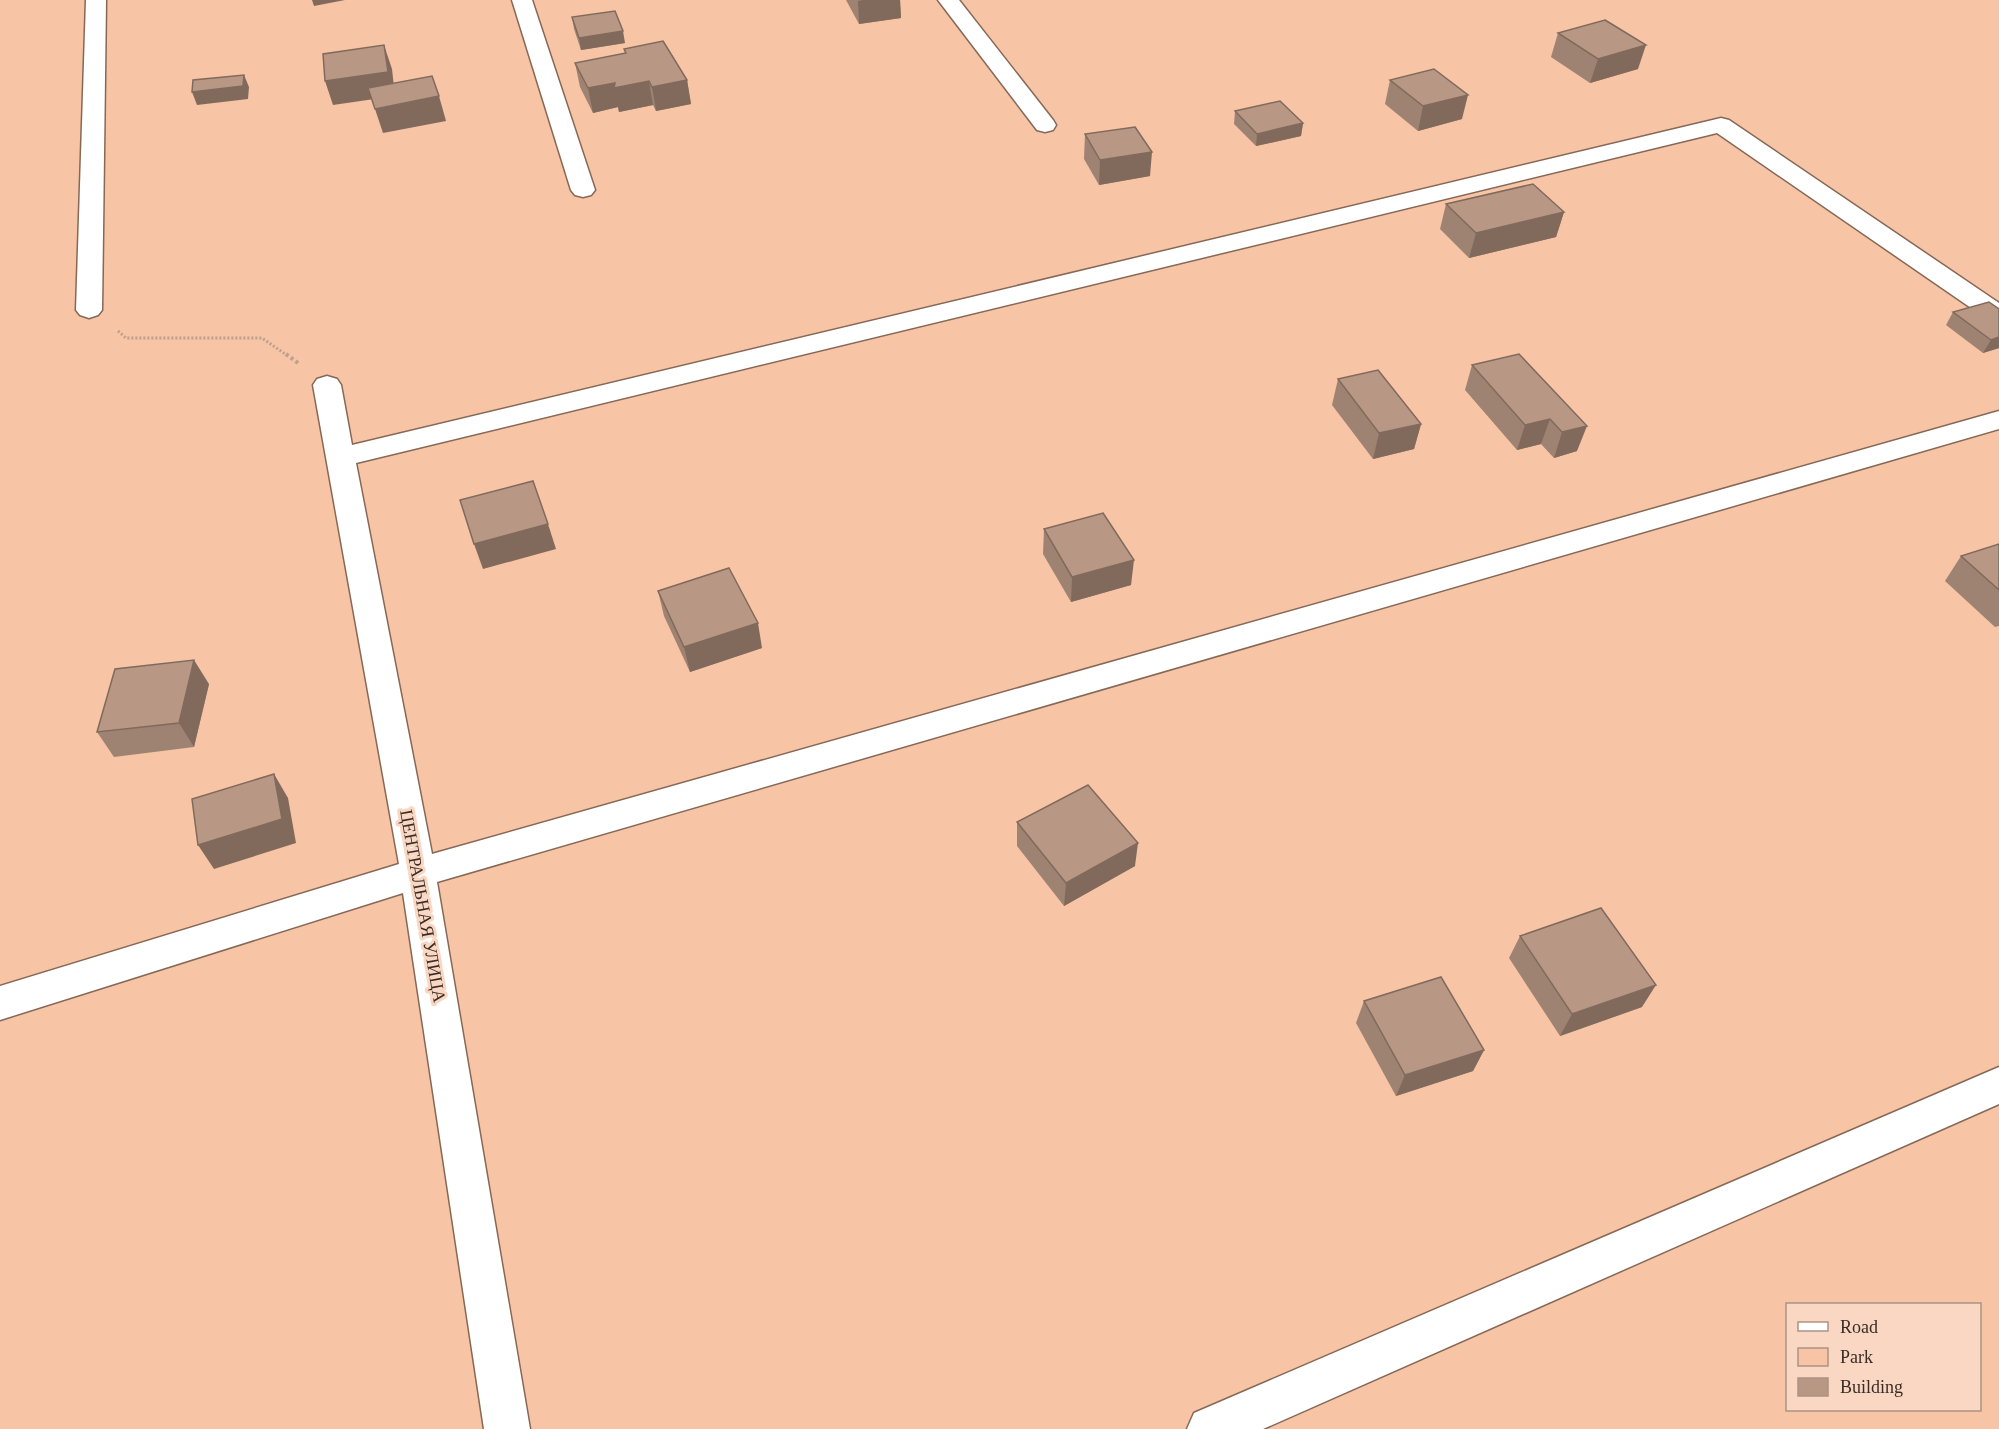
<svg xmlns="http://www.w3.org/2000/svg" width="1999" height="1429" viewBox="0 0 1999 1429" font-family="Georgia,serif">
	<rect width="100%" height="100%" fill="#f9d7c2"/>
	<path fill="#f7c4a5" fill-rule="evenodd" d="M 0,0 L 1999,0 L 1999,1429 L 0,1429 ZM 1788,1304 L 1980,1304 L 1980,1410 L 1788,1410 Z"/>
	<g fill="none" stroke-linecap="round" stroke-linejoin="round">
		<defs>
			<g id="minor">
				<path d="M 86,0 L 106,0 L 102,310 L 98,315 L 89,318 L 80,315 L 76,310 Z"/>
				<path d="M 512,0 L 532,0 L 595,190 L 591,195 L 583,197 L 575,195 L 571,190 Z"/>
				<path d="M 938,0 L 959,0 L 1053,120 L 1056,125 L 1053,130 L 1045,132 L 1037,130 Z"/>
				<path d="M 1721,118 L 1729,120 L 1999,303 L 1999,323 L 1990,321 L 1717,133 L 356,463 L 432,854 L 1999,411 L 1999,429 L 437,882 L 530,1429 L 484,1429 L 403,893 L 0,1020 L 0,986 L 399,864 L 313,385 L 317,379 L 327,376 L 337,379 L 341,385 L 352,445 Z"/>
				<path d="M 1999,1067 L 1999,1104 L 1263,1429 L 1187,1429 L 1194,1413 Z"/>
			</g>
		</defs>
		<use href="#minor" stroke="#866856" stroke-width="3"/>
		<path stroke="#bca190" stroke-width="3" stroke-dasharray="2 2" stroke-linecap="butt" d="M 118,331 L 126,338 L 262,338 L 288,356"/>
		<path stroke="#bca190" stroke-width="4" stroke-dasharray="3 3" stroke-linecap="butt" d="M 286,354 L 298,363"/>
		<use href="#minor" fill="#fff" fill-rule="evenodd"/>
	</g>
	<g fill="#9e8372">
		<path d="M 846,0 L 900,0 L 901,18 L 859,24 Z"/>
		<path d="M 572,17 L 625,43 L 581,50 L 574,29 Z"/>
		<path d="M 1558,33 L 1638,69 L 1590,83 L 1551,57 Z"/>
		<path d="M 624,49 L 687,80 L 691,104 L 656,111 L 653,105 L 619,112 L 618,107 L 593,113 L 580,87 L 575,63 L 625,53 Z"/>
		<path d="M 1390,80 L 1462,119 L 1418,131 L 1385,104 Z"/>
		<path d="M 1235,111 L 1303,123 L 1301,136 L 1256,146 L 1234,124 Z"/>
		<path d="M 1085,134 L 1150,176 L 1099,185 L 1084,159 Z"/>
		<path d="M 1446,204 L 1564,212 L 1556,237 L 1469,258 L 1440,229 Z"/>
		<path d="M 1999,309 L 1999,348 L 1983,353 L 1946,325 L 1953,312 Z"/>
		<path d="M 1519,354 L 1577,451 L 1554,458 L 1541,444 L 1517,450 L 1465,390 L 1472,365 Z"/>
		<path d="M 1338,379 L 1421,424 L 1414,449 L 1373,459 L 1332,405 Z"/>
		<path d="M 1044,529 L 1131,585 L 1071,602 L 1043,554 Z"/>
		<path d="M 1999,544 L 1999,626 L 1995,627 L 1945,581 L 1961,556 Z"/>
		<path d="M 658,591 L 762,648 L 690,672 L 664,616 Z"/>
		<path d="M 209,684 L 194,747 L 114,757 L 97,732 Z"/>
		<path d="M 1017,822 L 1135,866 L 1064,906 L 1017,846 Z"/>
		<path d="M 1520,936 L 1642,1007 L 1560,1036 L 1509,958 Z"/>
		<path d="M 1364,1001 L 1484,1050 L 1473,1071 L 1396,1096 L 1356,1023 Z"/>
	</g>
	<g fill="#816a5c">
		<path d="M 312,0 L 345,0 L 314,6 Z"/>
		<path d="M 863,0 L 900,0 L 901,18 L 859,24 L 858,1 Z"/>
		<path d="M 623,31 L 625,43 L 581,50 L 579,38 Z"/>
		<path d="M 384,45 L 392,69 L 395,96 L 333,105 L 325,81 Z"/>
		<path d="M 1646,45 L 1638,69 L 1590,83 L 1598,59 Z"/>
		<path d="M 244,75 L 249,87 L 248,99 L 197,105 L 192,92 Z"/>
		<path d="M 687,80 L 691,104 L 656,111 L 652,87 Z"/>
		<path d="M 649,81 L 653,105 L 619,112 L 618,107 L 593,113 L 588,88 L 615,83 Z"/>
		<path d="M 1468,95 L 1462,119 L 1418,131 L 1423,106 Z"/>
		<path d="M 439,96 L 446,121 L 383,133 L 375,109 Z"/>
		<path d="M 1303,123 L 1301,136 L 1256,146 L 1257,134 Z"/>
		<path d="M 1152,152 L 1150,176 L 1099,185 L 1100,160 Z"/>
		<path d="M 1564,212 L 1556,237 L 1469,258 L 1476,233 Z"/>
		<path d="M 1999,337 L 1999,348 L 1983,353 L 1991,340 Z"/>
		<path d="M 1550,419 L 1541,444 L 1517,450 L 1525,425 Z"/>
		<path d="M 1421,424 L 1414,449 L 1373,459 L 1379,433 Z"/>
		<path d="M 1587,426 L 1577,451 L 1554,458 L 1562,432 Z"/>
		<path d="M 548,524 L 556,549 L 483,569 L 474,544 Z"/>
		<path d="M 1134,560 L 1131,585 L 1071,602 L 1072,577 Z"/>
		<path d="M 758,623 L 762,648 L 690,672 L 684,647 Z"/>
		<path d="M 194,660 L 209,684 L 194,747 L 179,723 Z"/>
		<path d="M 274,774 L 288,798 L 296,843 L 214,869 L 198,845 Z"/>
		<path d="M 1138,843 L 1135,866 L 1064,906 L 1066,883 Z"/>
		<path d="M 1656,985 L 1642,1007 L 1560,1036 L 1572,1014 Z"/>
		<path d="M 1484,1050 L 1473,1071 L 1396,1096 L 1405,1075 Z"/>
	</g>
	<g fill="#b89884" stroke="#816a5c" stroke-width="1.5">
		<path d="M 615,11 L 623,31 L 579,38 L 572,17 Z"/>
		<path d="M 1605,20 L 1646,45 L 1598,59 L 1558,33 Z"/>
		<path d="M 663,41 L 687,80 L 652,87 L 649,81 L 614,88 L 615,83 L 588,88 L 575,63 L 626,53 L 624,49 Z"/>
		<path d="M 384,45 L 388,72 L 325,81 L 323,54 Z"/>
		<path d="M 1434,69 L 1468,95 L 1423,106 L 1390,80 Z"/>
		<path d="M 244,75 L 243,86 L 192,92 L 193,80 Z"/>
		<path d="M 432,76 L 439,96 L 375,109 L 368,88 Z"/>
		<path d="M 1280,101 L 1303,123 L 1257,134 L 1235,111 Z"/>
		<path d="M 1135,127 L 1152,152 L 1100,160 L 1085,134 Z"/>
		<path d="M 1533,184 L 1564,212 L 1476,233 L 1446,204 Z"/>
		<path d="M 1989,302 L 1999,309 L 1999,337 L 1991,340 L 1953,312 Z"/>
		<path d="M 1519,354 L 1587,426 L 1562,432 L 1550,419 L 1525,425 L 1472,365 Z"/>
		<path d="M 1378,370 L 1421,424 L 1379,433 L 1338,379 Z"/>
		<path d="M 533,481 L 548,524 L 474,544 L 460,500 Z"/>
		<path d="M 1103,513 L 1134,560 L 1072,577 L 1044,529 Z"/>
		<path d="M 1999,544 L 1999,590 L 1961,556 Z"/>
		<path d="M 729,568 L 758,623 L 684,647 L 658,591 Z"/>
		<path d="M 194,660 L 179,723 L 97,732 L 115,669 Z"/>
		<path d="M 274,774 L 282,819 L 198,845 L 192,799 Z"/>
		<path d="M 1088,785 L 1138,843 L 1066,883 L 1017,822 Z"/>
		<path d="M 1601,908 L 1656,985 L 1572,1014 L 1520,936 Z"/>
		<path d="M 1441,977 L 1484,1050 L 1405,1075 L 1364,1001 Z"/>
	</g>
	<g text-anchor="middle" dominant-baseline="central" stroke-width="6" stroke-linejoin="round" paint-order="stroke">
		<g font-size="18" fill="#3a2d25" stroke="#f9d7c2">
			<text transform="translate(423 906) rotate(80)">ЦЕНТРАЛЬНАЯ УЛИЦА</text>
		</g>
	</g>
	<rect x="1786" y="1303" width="195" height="108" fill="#f9d7c2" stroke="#ad9383" stroke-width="1.5"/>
	<rect x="1798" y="1322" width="30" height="9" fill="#ffffff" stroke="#ad9383" stroke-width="1.5"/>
	<text x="1840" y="1333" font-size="18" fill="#3a2d25">Road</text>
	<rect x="1798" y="1348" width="30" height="18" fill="#f7c4a5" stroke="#ad9383" stroke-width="1.5"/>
	<text x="1840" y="1363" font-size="18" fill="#3a2d25">Park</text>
	<rect x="1798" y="1378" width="30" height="18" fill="#b89884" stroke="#ad9383" stroke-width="1.5"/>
	<text x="1840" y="1393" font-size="18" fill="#3a2d25">Building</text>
</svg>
